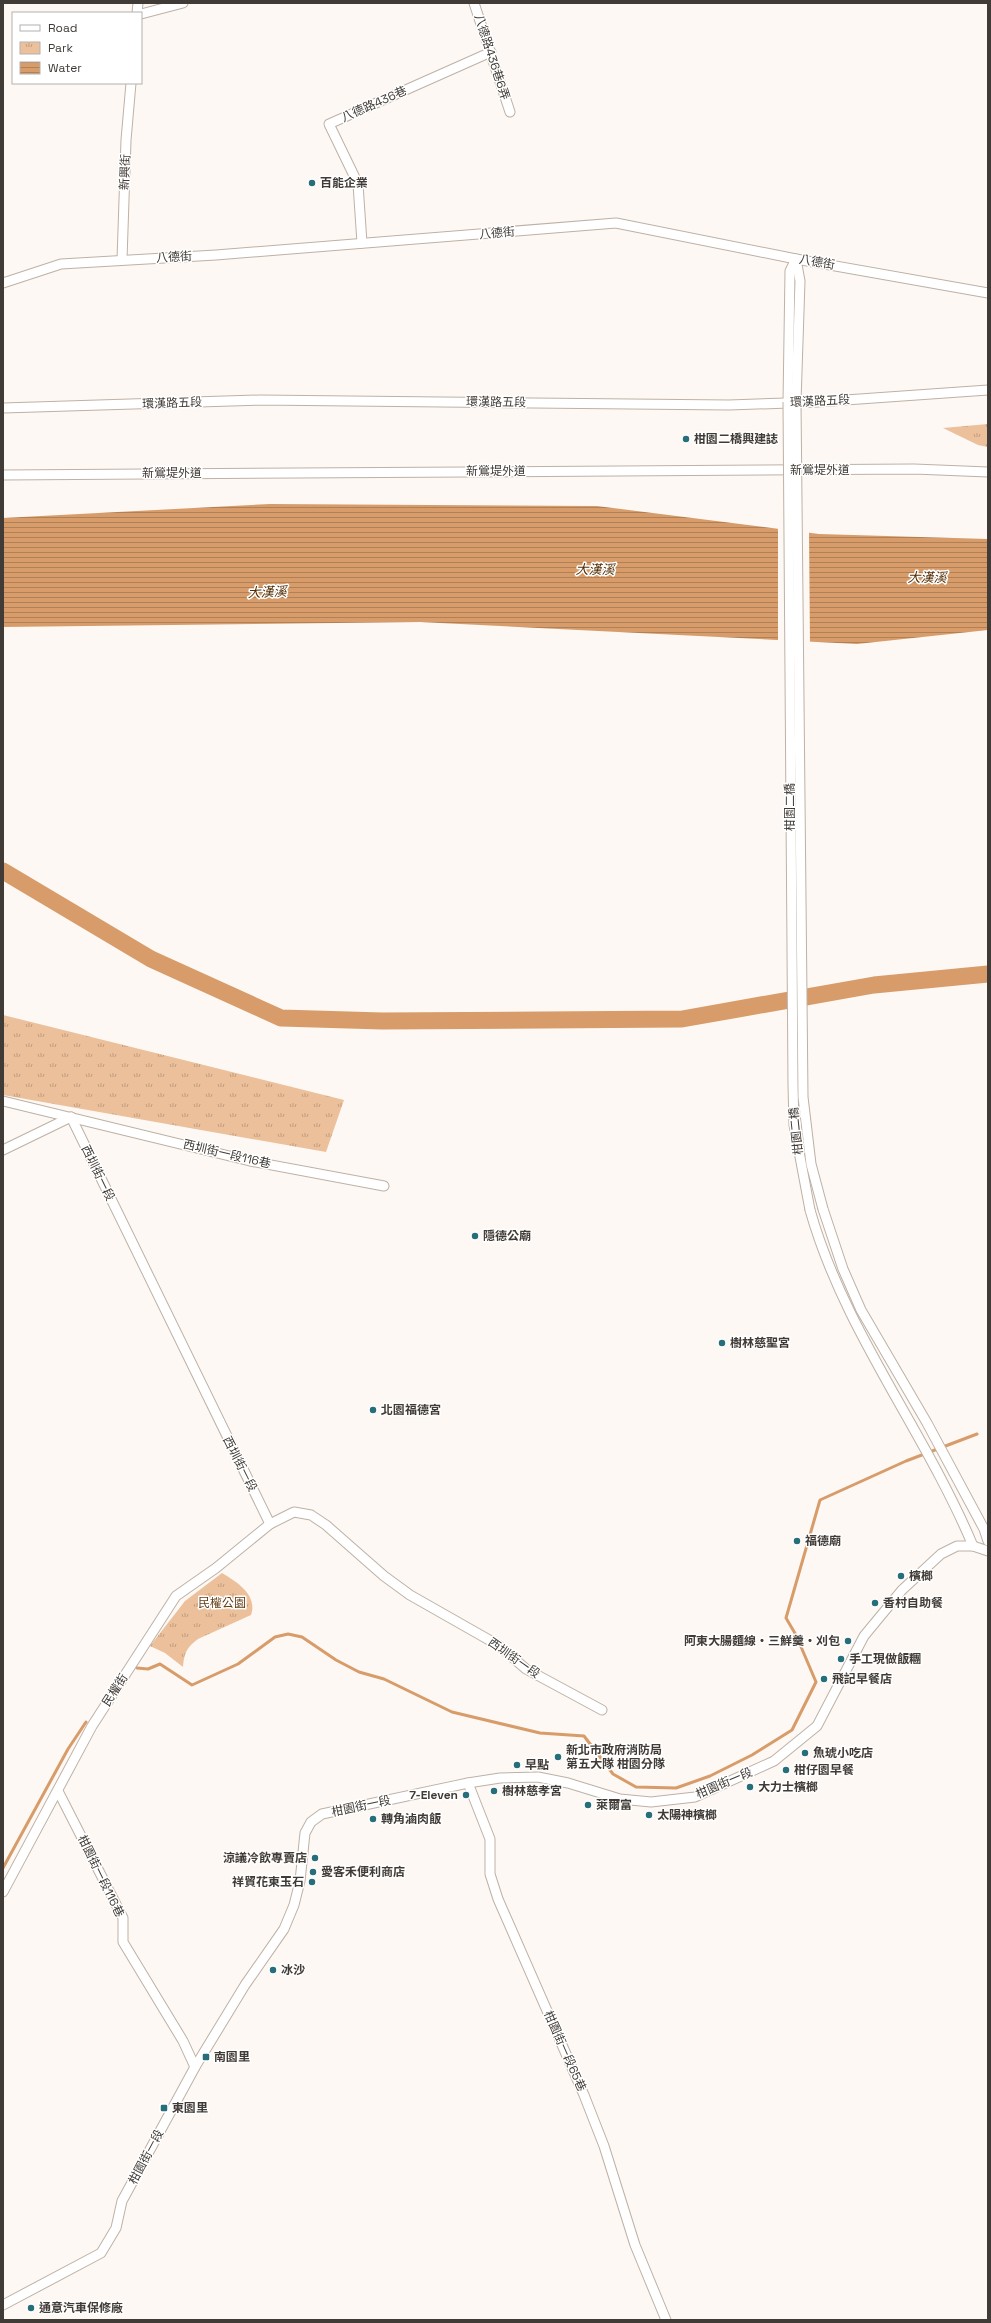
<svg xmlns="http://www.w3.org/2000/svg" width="991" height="2323" viewBox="0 0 991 2323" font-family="'Space Grotesk','Noto Sans TC',sans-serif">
	<defs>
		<pattern id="park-tufts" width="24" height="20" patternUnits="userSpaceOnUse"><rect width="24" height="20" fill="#ecc09b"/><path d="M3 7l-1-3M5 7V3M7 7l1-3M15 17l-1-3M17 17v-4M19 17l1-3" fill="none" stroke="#c19d7f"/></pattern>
		<pattern id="water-rules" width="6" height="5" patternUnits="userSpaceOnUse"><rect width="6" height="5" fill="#d79c69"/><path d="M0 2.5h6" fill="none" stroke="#b08057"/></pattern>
	</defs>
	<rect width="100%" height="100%" fill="#fdf8f3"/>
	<g fill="url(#park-tufts)">
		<path d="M 988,424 L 988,447 L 978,445 L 943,428 Z"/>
		<path d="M 3,1015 L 344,1100 L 326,1152 L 3,1095 Z"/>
		<path d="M 222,1573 C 237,1582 258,1595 251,1615 L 198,1639 C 187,1647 184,1653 183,1667 L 165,1653 L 150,1646 L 185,1601 Z"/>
	</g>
	<path fill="url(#water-rules)" d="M 270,504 L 597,506 L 819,534 L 988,539 L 988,630 L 857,644 L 420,622 L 3,627 L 3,518 Z"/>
	<path fill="#fdf8f3" d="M 778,527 L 809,531 L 810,644 L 778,642 Z"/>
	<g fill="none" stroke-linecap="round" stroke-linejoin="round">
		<g stroke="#d79c69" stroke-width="3">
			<path d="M 137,1668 L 148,1669 L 160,1664 L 192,1685 L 238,1664 L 275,1637 L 288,1634 L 302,1637 L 336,1660 L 359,1672 L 384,1679 L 452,1712 L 540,1733 L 584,1736 L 613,1774 L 636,1787 L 676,1788 L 710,1776 L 752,1755 L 792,1730 L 816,1682 L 796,1635 L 786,1618 L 820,1500 L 906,1461 L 977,1434"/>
			<path d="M 3,1868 L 68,1749 L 86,1722"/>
		</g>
		<path stroke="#d79c69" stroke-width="17" d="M 3,871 L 151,959 L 281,1018 L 382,1021 L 682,1019 L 874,985 L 988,974"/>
		<defs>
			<g id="minor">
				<path d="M 474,3 L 510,112"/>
				<path d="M 137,13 L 138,3"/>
				<path d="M 141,14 L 183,3"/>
				<path d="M 362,243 L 358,184 L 329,124 L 491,52"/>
				<path d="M 796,259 L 800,281 L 796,402"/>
				<path d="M 122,260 L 126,140 L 131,83"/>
				<path d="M 3,283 L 61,264 L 216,255 L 616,223 L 796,259 L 988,293"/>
				<path d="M 788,402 L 790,271 L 796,259"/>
				<path d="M 3,408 L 260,400 L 729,405 L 817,402 L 988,390"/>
				<path d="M 3,475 L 914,469 L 988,472"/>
				<path d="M 3,1101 L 250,1161 L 384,1186"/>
				<path d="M 71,1117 L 270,1524"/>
				<path d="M 3,1150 L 71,1117"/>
				<path d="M 823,1209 L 843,1269 L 861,1310 L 927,1423 L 984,1529 L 988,1541"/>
				<path d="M 810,1210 C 844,1331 925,1431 973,1546"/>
				<path d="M 468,1783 L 490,1839 L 490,1874 L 498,1899 L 584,2095 L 604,2146 L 635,2245 L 666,2320"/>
				<path d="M 58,1791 L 123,1918 L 123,1942 L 183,2041 L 195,2067"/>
				<path d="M 3,1892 L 92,1726 L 176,1596 L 216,1568 L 270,1524 L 294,1512 L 311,1515 L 326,1525 L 384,1576 L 410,1595 L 498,1645 L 526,1669 L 602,1710"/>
				<path d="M 3,2305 L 101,2253 L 116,2228 L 122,2201 L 195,2067 L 245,1985 L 284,1929 L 294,1905 L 300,1881 L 305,1833 L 311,1822 L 322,1814 L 468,1783 L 500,1778 L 538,1777 L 568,1783 L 620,1799 L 651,1802 L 695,1797 L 774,1761 L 817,1726 L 864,1636 L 902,1590 L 941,1554 L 957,1546 L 973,1546 L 988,1551"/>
			</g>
		</defs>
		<use href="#minor" stroke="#beb1a6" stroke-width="11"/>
		<use href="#minor" stroke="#fff" stroke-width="9"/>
		<defs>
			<g id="minor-bridge">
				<path d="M 788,402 L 793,1085 L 794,1125 L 810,1210"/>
				<path d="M 796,402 L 803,1097 L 811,1164 L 823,1209"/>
			</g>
		</defs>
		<use href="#minor-bridge" stroke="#beb1a6" stroke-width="11" stroke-linecap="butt"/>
		<use href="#minor-bridge" stroke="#fff" stroke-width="9"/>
	</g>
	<g fill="#266e7a" stroke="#fff" stroke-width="1.5">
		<circle cx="312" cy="183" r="4"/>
		<circle cx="686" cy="439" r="4"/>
		<circle cx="475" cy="1236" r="4"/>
		<circle cx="722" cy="1343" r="4"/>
		<circle cx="373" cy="1410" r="4"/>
		<circle cx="797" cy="1541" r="4"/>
		<circle cx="901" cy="1576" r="4"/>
		<circle cx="875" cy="1603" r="4"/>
		<circle cx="848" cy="1641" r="4"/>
		<circle cx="841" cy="1659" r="4"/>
		<circle cx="824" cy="1679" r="4"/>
		<circle cx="805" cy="1753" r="4"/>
		<circle cx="558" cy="1757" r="4"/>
		<circle cx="517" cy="1765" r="4"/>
		<circle cx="786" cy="1770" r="4"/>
		<circle cx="750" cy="1787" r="4"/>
		<circle cx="494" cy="1791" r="4"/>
		<circle cx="466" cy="1795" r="4"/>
		<circle cx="588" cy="1805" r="4"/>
		<circle cx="649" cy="1815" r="4"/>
		<circle cx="373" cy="1819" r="4"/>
		<circle cx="315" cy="1858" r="4"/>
		<circle cx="313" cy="1872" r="4"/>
		<circle cx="312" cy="1882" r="4"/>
		<circle cx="273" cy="1970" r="4"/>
		<rect x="202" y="2053" width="8" height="8" rx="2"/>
		<rect x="160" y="2104" width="8" height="8" rx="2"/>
		<circle cx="31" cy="2308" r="4"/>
	</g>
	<g text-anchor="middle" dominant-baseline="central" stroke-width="3" stroke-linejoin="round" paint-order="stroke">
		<g font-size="12" fill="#403b36" stroke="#fff">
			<text transform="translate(492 57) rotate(72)">八德路436巷6弄</text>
			<text transform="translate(374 104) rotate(-24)">八德路436巷</text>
			<text transform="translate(125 172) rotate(-88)">新興街</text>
			<text transform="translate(497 233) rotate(-5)">八德街</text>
			<text transform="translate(174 257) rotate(-3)">八德街</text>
			<text transform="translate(817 262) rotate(10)">八德街</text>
			<text transform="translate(820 401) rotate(-3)">環漢路五段</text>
			<text transform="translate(496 402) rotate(1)">環漢路五段</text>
			<text transform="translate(172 403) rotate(-2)">環漢路五段</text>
			<text x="820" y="470">新鶯堤外道</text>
			<text x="496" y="471">新鶯堤外道</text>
			<text x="172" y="473">新鶯堤外道</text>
			<text transform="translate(790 807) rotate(-90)">柑園二橋</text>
			<text transform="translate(796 1131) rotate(-96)">柑園二橋</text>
			<text transform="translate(227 1154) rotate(13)">西圳街一段116巷</text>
			<text transform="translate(98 1173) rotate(64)">西圳街一段</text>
			<text transform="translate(240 1464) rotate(63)">西圳街一段</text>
			<text transform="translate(514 1658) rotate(35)">西圳街一段</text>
			<text transform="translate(115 1690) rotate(-57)">民權街</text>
			<text transform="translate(724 1783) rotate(-23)">柑園街一段</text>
			<text transform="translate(361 1806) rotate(-12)">柑園街一段</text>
			<text transform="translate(101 1876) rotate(64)">柑園街一段116巷</text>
			<text transform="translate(565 2051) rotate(66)">柑園街一段65巷</text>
			<text transform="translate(146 2157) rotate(-62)">柑園街一段</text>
		</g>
		<g font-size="12" font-weight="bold" fill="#403b36" stroke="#fff" text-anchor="start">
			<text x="320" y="183">百能企業</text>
			<text x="694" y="439">柑園二橋興建誌</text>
			<text x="483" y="1236">隱德公廟</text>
			<text x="730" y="1343">樹林慈聖宮</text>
			<text x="381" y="1410">北園福德宮</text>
			<text x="805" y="1541">福德廟</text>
			<text x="909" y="1576">檳榔</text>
			<text x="883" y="1603">香村自助餐</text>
			<text x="840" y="1641" text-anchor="end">阿東大腸麵線‧三鮮羹‧刈包</text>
			<text x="849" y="1659">手工現做飯糰</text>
			<text x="832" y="1679">飛記早餐店</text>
			<text x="566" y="1750">新北市政府消防局<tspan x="566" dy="14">第五大隊 柑園分隊</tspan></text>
			<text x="813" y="1753">魚琥小吃店</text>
			<text x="525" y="1765">早點</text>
			<text x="794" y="1770">柑仔園早餐</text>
			<text x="758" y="1787">大力士檳榔</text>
			<text x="502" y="1791">樹林慈孝宮</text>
			<text x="458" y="1795" text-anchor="end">7-Eleven</text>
			<text x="596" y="1805">萊爾富</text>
			<text x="657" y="1815">太陽神檳榔</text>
			<text x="381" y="1819">轉角滷肉飯</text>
			<text x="307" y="1858" text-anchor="end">涼議冷飲專賣店</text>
			<text x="321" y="1872">愛客禾便利商店</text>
			<text x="304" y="1882" text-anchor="end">祥貿花東玉石</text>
			<text x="281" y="1970">冰沙</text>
			<text x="214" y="2057">南園里</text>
			<text x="172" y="2108">東園里</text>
			<text x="39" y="2308">通意汽車保修廠</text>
		</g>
		<g font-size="12" fill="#613a12" stroke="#fff">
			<text x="222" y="1603">民權公園</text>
		</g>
		<g font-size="13" font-style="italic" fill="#522c01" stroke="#fff">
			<text x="595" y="569">大漢溪</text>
			<text x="927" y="577">大漢溪</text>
			<text transform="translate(267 592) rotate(-2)">大漢溪</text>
		</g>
	</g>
	<rect width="991" height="2323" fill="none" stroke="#403b36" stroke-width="8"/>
	<rect x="12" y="12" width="130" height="72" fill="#ffffff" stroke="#b3b1af"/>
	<rect x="20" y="25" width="20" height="6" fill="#ffffff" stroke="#b3b1af"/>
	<text x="48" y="32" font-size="12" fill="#403b36">Road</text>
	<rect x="20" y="42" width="20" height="12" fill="url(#park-tufts)" stroke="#b3b1af"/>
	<text x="48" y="52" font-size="12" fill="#403b36">Park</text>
	<rect x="20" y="62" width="20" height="12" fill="url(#water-rules)" stroke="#b3b1af"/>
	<text x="48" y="72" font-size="12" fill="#403b36">Water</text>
</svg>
